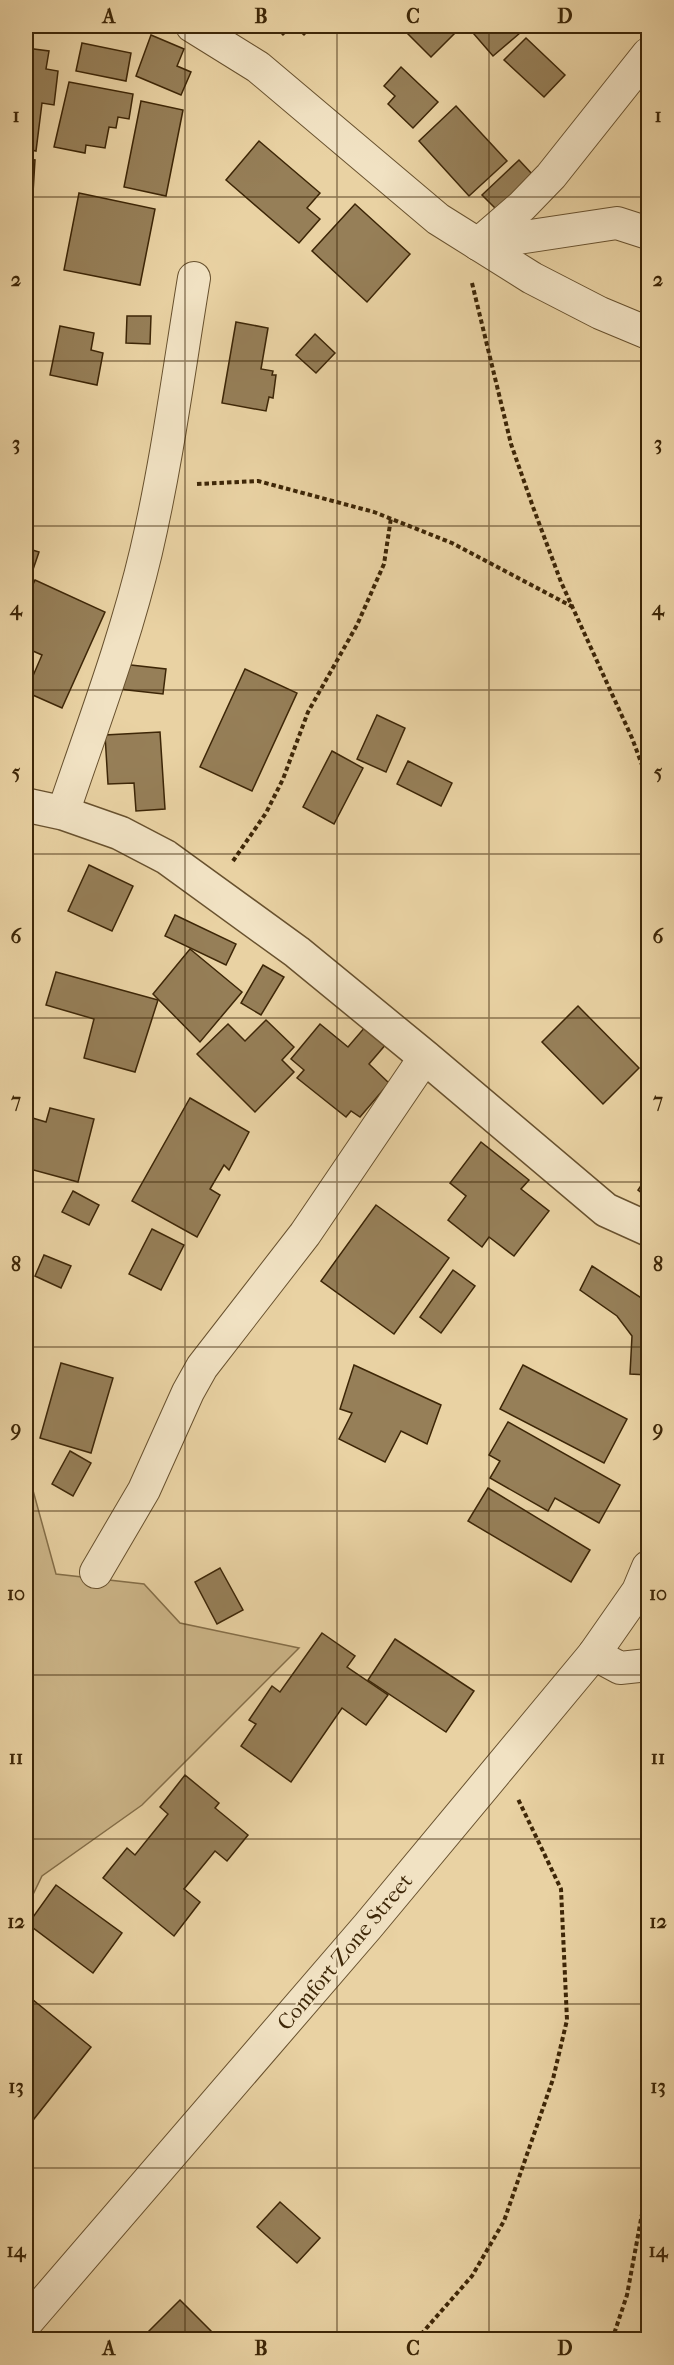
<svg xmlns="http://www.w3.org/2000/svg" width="674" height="2365" viewBox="0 0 674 2365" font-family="'IM FELL French Canon',serif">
	<rect width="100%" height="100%" fill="#e9d2a3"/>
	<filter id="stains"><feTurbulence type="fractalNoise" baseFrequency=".00333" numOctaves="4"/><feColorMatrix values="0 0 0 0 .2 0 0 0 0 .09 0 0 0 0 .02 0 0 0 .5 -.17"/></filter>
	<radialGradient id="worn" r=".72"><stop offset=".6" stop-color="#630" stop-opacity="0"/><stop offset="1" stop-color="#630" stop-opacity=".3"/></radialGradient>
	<path fill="#ccb588" stroke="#846e48" stroke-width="1.5" d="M 26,1465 L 56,1574 L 144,1584 L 180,1623 L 299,1648 L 142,1805 L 42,1876 L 26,1909 Z"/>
	<g fill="#967f58" stroke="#3d2607" stroke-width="1.5">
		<path d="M 274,26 L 293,26 L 283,35 Z"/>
		<path d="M 294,26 L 313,26 L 304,35 Z"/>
		<path d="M 414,26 L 451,26 L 457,31 L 431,57 L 407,33 Z"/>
		<path d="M 467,26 L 514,26 L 520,33 L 493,56 Z"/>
		<path d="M 151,35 L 184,49 L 177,66 L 191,72 L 181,95 L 136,76 Z"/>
		<path d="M 526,38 L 565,75 L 544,97 L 504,60 Z"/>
		<path d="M 82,43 L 131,53 L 126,81 L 76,71 Z"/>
		<path d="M 26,48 L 49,51 L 46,69 L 58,71 L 54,105 L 42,103 L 36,151 L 26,149 Z"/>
		<path d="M 401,67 L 438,102 L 413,128 L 388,104 L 395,96 L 384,86 Z"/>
		<path d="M 69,82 L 133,94 L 129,119 L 118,117 L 116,128 L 109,127 L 105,148 L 86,145 L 85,153 L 54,147 Z"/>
		<path d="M 141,101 L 183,110 L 166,196 L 124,187 Z"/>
		<path d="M 456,106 L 507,161 L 469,196 L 419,141 Z"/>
		<path d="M 259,141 L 320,193 L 307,208 L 320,219 L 299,243 L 226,180 Z"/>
		<path d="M 26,159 L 35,160 L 33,193 L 26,192 Z"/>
		<path d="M 519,160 L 533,175 L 497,210 L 482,195 Z"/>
		<path d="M 79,193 L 155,209 L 140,285 L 64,270 Z"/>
		<path d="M 355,204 L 410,254 L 367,302 L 312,251 Z"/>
		<path d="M 26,206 L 30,207 L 26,239 Z"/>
		<path d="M 127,316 L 151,316 L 150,344 L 126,343 Z"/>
		<path d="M 236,322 L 268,328 L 261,369 L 273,371 L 272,375 L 276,375 L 273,398 L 269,397 L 266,411 L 222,403 Z"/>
		<path d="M 60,326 L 94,333 L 91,350 L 103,353 L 97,385 L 50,375 Z"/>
		<path d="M 315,334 L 335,353 L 316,373 L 296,355 Z"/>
		<path d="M 26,548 L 39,552 L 26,590 Z"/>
		<path d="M 35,580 L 105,612 L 62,708 L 26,692 L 42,655 L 26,648 L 26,600 Z"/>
		<path d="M 122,664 L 166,669 L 163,694 L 119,689 Z"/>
		<path d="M 245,669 L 297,693 L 252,791 L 200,767 Z"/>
		<path d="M 377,715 L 405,728 L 386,772 L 357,759 Z"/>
		<path d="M 160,732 L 165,809 L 136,811 L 134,783 L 108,784 L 105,735 Z"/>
		<path d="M 332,751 L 363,768 L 334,824 L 303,807 Z"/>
		<path d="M 408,761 L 452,783 L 441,806 L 397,784 Z"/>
		<path d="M 89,865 L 133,886 L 112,931 L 68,911 Z"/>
		<path d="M 175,915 L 236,944 L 226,965 L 165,936 Z"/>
		<path d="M 190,949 L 242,992 L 200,1042 L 153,994 Z"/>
		<path d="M 263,965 L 284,977 L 261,1015 L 241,1003 Z"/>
		<path d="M 56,972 L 158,1000 L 135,1072 L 84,1058 L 94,1019 L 46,1005 Z"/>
		<path d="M 578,1006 L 639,1068 L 603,1104 L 542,1042 Z"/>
		<path d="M 266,1020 L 294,1047 L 282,1060 L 294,1072 L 255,1112 L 197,1054 L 228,1024 L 245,1041 Z"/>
		<path d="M 320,1024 L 348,1047 L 366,1026 L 387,1043 L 369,1064 L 389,1083 L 360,1117 L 351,1111 L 346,1117 L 297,1078 L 304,1070 L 291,1059 Z"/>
		<path d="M 190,1098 L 249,1132 L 229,1170 L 224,1165 L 210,1189 L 220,1195 L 197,1237 L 132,1201 Z"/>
		<path d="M 50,1108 L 94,1119 L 78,1182 L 26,1168 L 26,1116 L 46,1122 Z"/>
		<path d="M 481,1142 L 529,1180 L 521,1189 L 549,1211 L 514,1256 L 489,1237 L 482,1247 L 448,1220 L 466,1196 L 450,1183 Z"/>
		<path d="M 648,1175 L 648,1198 L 638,1190 Z"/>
		<path d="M 73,1191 L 99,1205 L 89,1225 L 62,1212 Z"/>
		<path d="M 376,1205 L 449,1258 L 394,1334 L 321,1281 Z"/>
		<path d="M 152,1229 L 184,1245 L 161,1290 L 129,1274 Z"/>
		<path d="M 44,1255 L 71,1266 L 61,1288 L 35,1276 Z"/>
		<path d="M 592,1266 L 640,1297 L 648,1307 L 648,1375 L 630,1374 L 632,1336 L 617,1316 L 580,1290 Z"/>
		<path d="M 453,1270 L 475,1286 L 441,1333 L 420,1317 Z"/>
		<path d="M 61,1363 L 113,1378 L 91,1453 L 40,1438 Z"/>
		<path d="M 354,1365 L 441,1405 L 427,1444 L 401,1431 L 385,1462 L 339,1439 L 352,1413 L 340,1409 Z"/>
		<path d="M 523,1365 L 627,1419 L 604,1463 L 500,1409 Z"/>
		<path d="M 508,1422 L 620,1485 L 599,1523 L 555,1498 L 548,1511 L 490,1478 L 500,1461 L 489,1455 Z"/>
		<path d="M 70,1451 L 91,1463 L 73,1496 L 52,1484 Z"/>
		<path d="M 488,1488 L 590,1550 L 571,1582 L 468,1521 Z"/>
		<path d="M 220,1568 L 243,1610 L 217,1624 L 195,1582 Z"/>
		<path d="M 322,1633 L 355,1656 L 347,1667 L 388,1695 L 366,1725 L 342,1708 L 291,1782 L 241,1746 L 256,1724 L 249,1720 L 272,1686 L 280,1692 Z"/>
		<path d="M 395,1639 L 474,1691 L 446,1732 L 368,1680 Z"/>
		<path d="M 185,1775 L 219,1803 L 215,1808 L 248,1835 L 227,1861 L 215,1851 L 184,1889 L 200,1902 L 174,1936 L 103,1878 L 127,1848 L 135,1855 L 168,1814 L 160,1807 Z"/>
		<path d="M 56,1885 L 122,1933 L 93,1973 L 28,1924 Z"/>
		<path d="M 27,1995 L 91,2047 L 26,2129 L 26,1997 Z"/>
		<path d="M 280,2202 L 320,2238 L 297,2263 L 257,2227 Z"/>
		<path d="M 180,2300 L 220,2340 L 140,2340 Z"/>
	</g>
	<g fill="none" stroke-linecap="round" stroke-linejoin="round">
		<defs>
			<g id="minor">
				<path d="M 192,26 L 258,67 L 438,219 L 532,278 L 600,313 L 648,333"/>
				<path d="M 478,244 L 522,206 L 551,176 L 648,54"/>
				<path d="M 478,244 L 617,223 L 648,233"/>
				<path d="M 63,813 C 92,727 125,641 146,552 C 167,462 179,369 194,278"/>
				<path d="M 96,1572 L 144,1490 L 188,1392 L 202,1367 L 305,1234 L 425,1057"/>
				<path d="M 594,1654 L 620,1668 L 648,1665"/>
				<path d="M 26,2323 L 368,1926 L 594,1654 L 638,1591 L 648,1567"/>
			</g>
			<path id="tertiary" d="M 26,805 L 63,813 L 120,833 L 166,857 L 297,952 L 425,1057 L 606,1210 L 648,1229"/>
		</defs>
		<use href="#minor" stroke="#68512e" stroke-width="34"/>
		<use href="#tertiary" stroke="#68512e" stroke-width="36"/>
		<g stroke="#3d2607" stroke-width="4" stroke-dasharray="4.5 3" stroke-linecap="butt">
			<path d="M 472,283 L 511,444 L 533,507 L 561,582 L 632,738 L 648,781"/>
			<path d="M 197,484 L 258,481 L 374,512 L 452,543 L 573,607"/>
			<path d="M 233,861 L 266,813 L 283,779 L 308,712 L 357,625 L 384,564 L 391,518"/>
			<path d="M 416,2340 L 472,2276 L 504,2221 L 553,2079 L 567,2020 L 561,1889 L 518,1799"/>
			<path d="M 612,2340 L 627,2295 L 642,2214 L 648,2193"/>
		</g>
		<use href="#minor" stroke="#f1e2c3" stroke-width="32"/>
		<use href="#tertiary" stroke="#f1e2c3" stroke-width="33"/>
	</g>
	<path fill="none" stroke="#3d2607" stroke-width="1.5" stroke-opacity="0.55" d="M 185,26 L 185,2340M 337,26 L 337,2340M 489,26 L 489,2340M 26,197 L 648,197M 26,361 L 648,361M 26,526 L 648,526M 26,690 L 648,690M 26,854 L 648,854M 26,1018 L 648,1018M 26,1182 L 648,1182M 26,1347 L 648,1347M 26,1511 L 648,1511M 26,1675 L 648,1675M 26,1839 L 648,1839M 26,2004 L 648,2004M 26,2168 L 648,2168"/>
	<g text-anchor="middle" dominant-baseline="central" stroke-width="4.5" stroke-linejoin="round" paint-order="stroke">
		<g font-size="22" fill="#3d2607" stroke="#f1e2c3">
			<text transform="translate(345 1952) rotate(-50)">Comfort Zone Street</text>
		</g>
	</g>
	<rect width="674" height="2365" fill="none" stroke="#e9d2a3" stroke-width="66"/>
	<rect x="33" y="33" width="608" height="2299" fill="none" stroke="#3d2607" stroke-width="2"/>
	<g font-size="20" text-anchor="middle" font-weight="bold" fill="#3d2607">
		<text x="109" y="23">A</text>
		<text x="261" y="23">B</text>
		<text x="413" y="23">C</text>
		<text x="565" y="23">D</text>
		<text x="16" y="122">1</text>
		<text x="658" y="122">1</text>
		<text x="16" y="286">2</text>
		<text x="658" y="286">2</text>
		<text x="16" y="450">3</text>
		<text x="658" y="450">3</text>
		<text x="16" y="615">4</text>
		<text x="658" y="615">4</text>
		<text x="16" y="779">5</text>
		<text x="658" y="779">5</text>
		<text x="16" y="943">6</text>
		<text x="658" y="943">6</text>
		<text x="16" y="1107">7</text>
		<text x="658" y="1107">7</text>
		<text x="16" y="1271">8</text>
		<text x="658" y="1271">8</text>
		<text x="16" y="1436">9</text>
		<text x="658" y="1436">9</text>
		<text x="16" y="1600">10</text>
		<text x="658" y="1600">10</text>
		<text x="16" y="1764">11</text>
		<text x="658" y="1764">11</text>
		<text x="16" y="1928">12</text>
		<text x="658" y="1928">12</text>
		<text x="16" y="2093">13</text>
		<text x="658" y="2093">13</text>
		<text x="16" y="2257">14</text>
		<text x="658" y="2257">14</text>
		<text x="109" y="2355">A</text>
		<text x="261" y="2355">B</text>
		<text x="413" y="2355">C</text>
		<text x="565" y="2355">D</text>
	</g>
	<rect width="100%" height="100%" filter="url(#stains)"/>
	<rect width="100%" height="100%" fill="url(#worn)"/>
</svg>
